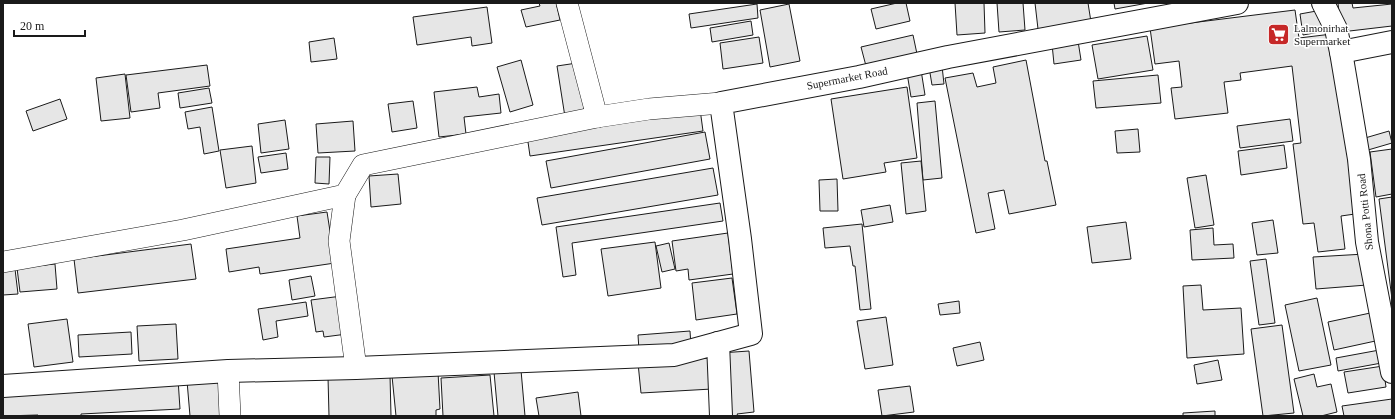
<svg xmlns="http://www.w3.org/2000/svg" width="1395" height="419" viewBox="0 0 1395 419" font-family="Georgia,serif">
	<rect width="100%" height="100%" fill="#fff"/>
	<g fill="#e6e6e6" stroke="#1a1a1a">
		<path d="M 539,3 L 556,3 L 560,20 L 526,27 L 521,10 L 540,6 Z"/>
		<path d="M 897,3 L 906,3 L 910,21 L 876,29 L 871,9 Z"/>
		<path d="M 955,3 L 984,3 L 985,33 L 957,35 Z"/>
		<path d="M 997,3 L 1023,3 L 1025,30 L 999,32 Z"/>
		<path d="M 1035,3 L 1088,3 L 1091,22 L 1038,29 Z"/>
		<path d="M 1114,3 L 1148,3 L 1115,9 Z"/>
		<path d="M 1338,3 L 1352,3 L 1353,8 L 1392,4 L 1392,26 L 1341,32 Z"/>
		<path d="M 757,4 L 758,18 L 691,28 L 689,14 Z"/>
		<path d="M 789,4 L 800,61 L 770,67 L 760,10 Z"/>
		<path d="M 487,7 L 492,43 L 472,46 L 471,37 L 417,45 L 413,17 Z"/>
		<path d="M 1295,10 L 1299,38 L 1332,34 L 1355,214 L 1341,216 L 1345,249 L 1318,252 L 1314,223 L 1303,224 L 1293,144 L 1301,143 L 1292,66 L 1240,73 L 1241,80 L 1224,82 L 1228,113 L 1175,119 L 1171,88 L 1182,87 L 1179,61 L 1155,64 L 1150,28 Z"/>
		<path d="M 1322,10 L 1325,31 L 1303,35 L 1300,14 Z"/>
		<path d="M 751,21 L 753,35 L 712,42 L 710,28 Z"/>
		<path d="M 913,35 L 917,54 L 866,66 L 861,47 Z"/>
		<path d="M 1147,36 L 1153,70 L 1098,79 L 1092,45 Z"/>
		<path d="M 759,37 L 763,63 L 723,69 L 720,43 Z"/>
		<path d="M 334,38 L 337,59 L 311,62 L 309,42 Z"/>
		<path d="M 1078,41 L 1081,60 L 1054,64 L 1052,44 Z"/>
		<path d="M 521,60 L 533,105 L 510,112 L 497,67 Z"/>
		<path d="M 1026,60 L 1045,161 L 1047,161 L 1056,205 L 1009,214 L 1004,190 L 988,193 L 995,229 L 976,233 L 945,78 L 973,73 L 977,87 L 996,83 L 993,67 Z"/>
		<path d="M 577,63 L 585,114 L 565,117 L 557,66 Z"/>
		<path d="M 207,65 L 210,86 L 158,93 L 160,108 L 131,112 L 126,75 Z"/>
		<path d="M 942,66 L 944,84 L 932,85 L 929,67 Z"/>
		<path d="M 921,70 L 925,95 L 911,97 L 907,73 Z"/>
		<path d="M 125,74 L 130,118 L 101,121 L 96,78 Z"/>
		<path d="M 1158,75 L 1161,103 L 1096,108 L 1093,81 Z"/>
		<path d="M 477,87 L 479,97 L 499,94 L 501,113 L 464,117 L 466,134 L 439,137 L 434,92 Z"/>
		<path d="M 907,87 L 917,158 L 884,163 L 886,172 L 843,179 L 831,99 Z"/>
		<path d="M 209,88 L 212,103 L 180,108 L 178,93 Z"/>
		<path d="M 60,99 L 67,119 L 33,131 L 26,111 Z"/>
		<path d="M 413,101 L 417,128 L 392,132 L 388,104 Z"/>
		<path d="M 935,101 L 942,178 L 923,180 L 917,103 Z"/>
		<path d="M 212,107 L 219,151 L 204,154 L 200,127 L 188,129 L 185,112 Z"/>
		<path d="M 700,109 L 703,131 L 530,156 L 527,135 Z"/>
		<path d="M 1290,119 L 1293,141 L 1240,148 L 1237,126 Z"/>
		<path d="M 285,120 L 289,149 L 261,153 L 258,124 Z"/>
		<path d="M 353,121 L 355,151 L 318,153 L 316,124 Z"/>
		<path d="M 1138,129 L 1140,152 L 1117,153 L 1115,131 Z"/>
		<path d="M 1389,131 L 1392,143 L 1368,150 L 1365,138 Z"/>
		<path d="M 705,132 L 710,159 L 551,188 L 546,161 Z"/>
		<path d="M 1284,145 L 1287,168 L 1241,175 L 1238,151 Z"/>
		<path d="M 252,146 L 256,183 L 226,188 L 220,150 Z"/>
		<path d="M 1392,149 L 1392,194 L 1376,197 L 1370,152 Z"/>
		<path d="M 286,153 L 288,169 L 261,173 L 258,157 Z"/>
		<path d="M 316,157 L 330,157 L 329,184 L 315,183 Z"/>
		<path d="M 921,161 L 926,211 L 906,214 L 901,163 Z"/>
		<path d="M 713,168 L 718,195 L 542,225 L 537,198 Z"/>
		<path d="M 398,174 L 401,204 L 371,207 L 369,176 Z"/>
		<path d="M 1206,175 L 1214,225 L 1195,228 L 1187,178 Z"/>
		<path d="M 837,179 L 838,211 L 820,211 L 819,180 Z"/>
		<path d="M 1392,197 L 1392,299 L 1379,199 Z"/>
		<path d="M 720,203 L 723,221 L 572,243 L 576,275 L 563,277 L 556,227 Z"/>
		<path d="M 890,205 L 893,222 L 864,227 L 861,210 Z"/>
		<path d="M 327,212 L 335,263 L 260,274 L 259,267 L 229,272 L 226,249 L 300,238 L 297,216 Z"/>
		<path d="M 1273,220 L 1278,253 L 1257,255 L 1252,223 Z"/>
		<path d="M 1126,222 L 1131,259 L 1092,263 L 1087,227 Z"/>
		<path d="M 862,224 L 871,309 L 860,310 L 855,266 L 853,266 L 850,246 L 825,248 L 823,228 Z"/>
		<path d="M 1213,228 L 1214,245 L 1233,244 L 1234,258 L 1192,260 L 1190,230 Z"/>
		<path d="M 728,233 L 733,274 L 689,280 L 688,269 L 676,271 L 672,241 Z"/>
		<path d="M 655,242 L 661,288 L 608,296 L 601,249 Z"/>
		<path d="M 669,243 L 675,269 L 662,272 L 656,246 Z"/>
		<path d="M 191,244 L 196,279 L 78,293 L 74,259 Z"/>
		<path d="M 1365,254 L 1367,285 L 1316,289 L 1313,257 Z"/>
		<path d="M 1266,259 L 1275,323 L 1259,325 L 1250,261 Z"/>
		<path d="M 55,264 L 57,289 L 20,292 L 17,268 Z"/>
		<path d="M 15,269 L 18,294 L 3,295 L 3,270 Z"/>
		<path d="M 311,276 L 315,296 L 292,300 L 289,280 Z"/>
		<path d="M 732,278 L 737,314 L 696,320 L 692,283 Z"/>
		<path d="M 1201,285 L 1203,310 L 1241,308 L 1244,354 L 1187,358 L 1183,286 Z"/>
		<path d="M 342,296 L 347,334 L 324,337 L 323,331 L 316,332 L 311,300 Z"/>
		<path d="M 1317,298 L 1331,365 L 1299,371 L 1285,305 Z"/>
		<path d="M 959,301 L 960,313 L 940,315 L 938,304 Z"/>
		<path d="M 306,302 L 308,316 L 276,321 L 278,337 L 263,340 L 258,309 Z"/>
		<path d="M 1375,312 L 1380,340 L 1334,350 L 1328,322 Z"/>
		<path d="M 886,317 L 893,365 L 865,369 L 857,321 Z"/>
		<path d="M 67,319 L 73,362 L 34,367 L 28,324 Z"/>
		<path d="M 176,324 L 178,359 L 139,361 L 137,326 Z"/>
		<path d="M 1282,325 L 1294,413 L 1263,416 L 1251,329 Z"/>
		<path d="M 690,331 L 691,346 L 639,350 L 638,335 Z"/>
		<path d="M 131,332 L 132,354 L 79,357 L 78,335 Z"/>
		<path d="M 980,342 L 984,360 L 957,366 L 953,348 Z"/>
		<path d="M 1385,349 L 1387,362 L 1338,371 L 1336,358 Z"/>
		<path d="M 749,351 L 754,412 L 737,414 L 738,416 L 724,416 L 720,353 Z"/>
		<path d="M 709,358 L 712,389 L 641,393 L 638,363 Z"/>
		<path d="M 1218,360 L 1222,380 L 1197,384 L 1194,365 Z"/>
		<path d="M 1383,366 L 1386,387 L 1348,393 L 1344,372 Z"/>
		<path d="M 521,370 L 525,416 L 498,416 L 494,372 Z"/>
		<path d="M 438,372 L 440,409 L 436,410 L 436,416 L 396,416 L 392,376 Z"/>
		<path d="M 1314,374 L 1317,387 L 1331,384 L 1337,412 L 1321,416 L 1303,416 L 1294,379 Z"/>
		<path d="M 390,375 L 391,416 L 329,416 L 328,377 Z"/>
		<path d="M 490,375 L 494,416 L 443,416 L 441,378 Z"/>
		<path d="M 178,379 L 180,409 L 81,414 L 81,416 L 38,416 L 38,415 L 3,416 L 3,388 Z"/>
		<path d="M 218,379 L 221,416 L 190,416 L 187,381 Z"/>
		<path d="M 910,386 L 914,412 L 882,416 L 878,390 Z"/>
		<path d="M 578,392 L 581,416 L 539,416 L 536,398 Z"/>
		<path d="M 1392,399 L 1392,416 L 1344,416 L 1342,406 Z"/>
		<path d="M 1215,411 L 1215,416 L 1183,416 L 1183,413 Z"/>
	</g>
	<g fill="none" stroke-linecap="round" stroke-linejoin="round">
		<defs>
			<g id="minor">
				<path d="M 567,3 L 597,117"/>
				<path d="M 345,195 L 339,241 L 356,368"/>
				<path d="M 3,262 L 183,230 L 345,195 L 363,165 L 597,117 L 649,109 L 721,103"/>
				<path d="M 228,371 L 230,416"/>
			</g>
			<path id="tertiary" d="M 718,343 L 721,416"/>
			<g id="secondary">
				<path d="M 1323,3 L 1336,29 L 1341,52 L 1359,159 L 1367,242 L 1392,372"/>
				<path d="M 1341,52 L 1392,42"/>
				<path d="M 3,386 L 228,371 L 356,368 L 674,355 L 751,334 L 740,239 L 721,103 L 859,77 L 948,57 L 1237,3"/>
			</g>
		</defs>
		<use href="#minor" stroke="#1a1a1a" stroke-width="22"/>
		<use href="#tertiary" stroke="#1a1a1a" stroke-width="24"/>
		<use href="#secondary" stroke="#1a1a1a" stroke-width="24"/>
		<use href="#minor" stroke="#fff" stroke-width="21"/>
		<use href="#tertiary" stroke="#fff" stroke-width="22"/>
		<use href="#secondary" stroke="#fff" stroke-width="22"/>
	</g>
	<defs>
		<symbol id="supermarket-square" viewBox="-11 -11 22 22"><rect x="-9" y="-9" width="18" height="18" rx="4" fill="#c62828" stroke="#fff"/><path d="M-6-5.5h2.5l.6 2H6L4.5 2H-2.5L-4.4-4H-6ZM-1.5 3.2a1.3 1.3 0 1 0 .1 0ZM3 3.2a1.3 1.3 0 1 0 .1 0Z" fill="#fff"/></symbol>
	</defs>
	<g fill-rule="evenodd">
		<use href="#supermarket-square" x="1266" y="22" width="25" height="25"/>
	</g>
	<g text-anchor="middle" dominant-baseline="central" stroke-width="3" stroke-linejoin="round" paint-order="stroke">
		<g font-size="11" fill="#1a1a1a" stroke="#fff" text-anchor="start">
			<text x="1294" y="28">Lalmonirhat<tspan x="1294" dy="13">Supermarket</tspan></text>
		</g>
		<g font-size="11" fill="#1a1a1a" stroke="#fff">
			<text transform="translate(847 78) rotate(-11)">Supermarket Road</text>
			<text transform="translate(1365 212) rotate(-96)">Shona Potti Road</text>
		</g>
	</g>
	<rect width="1395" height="419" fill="none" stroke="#1a1a1a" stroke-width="8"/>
	<path d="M14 30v6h71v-6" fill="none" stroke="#1a1a1a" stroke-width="2"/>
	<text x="20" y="30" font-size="12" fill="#1a1a1a" stroke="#ffffff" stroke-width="3" paint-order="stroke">20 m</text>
</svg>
